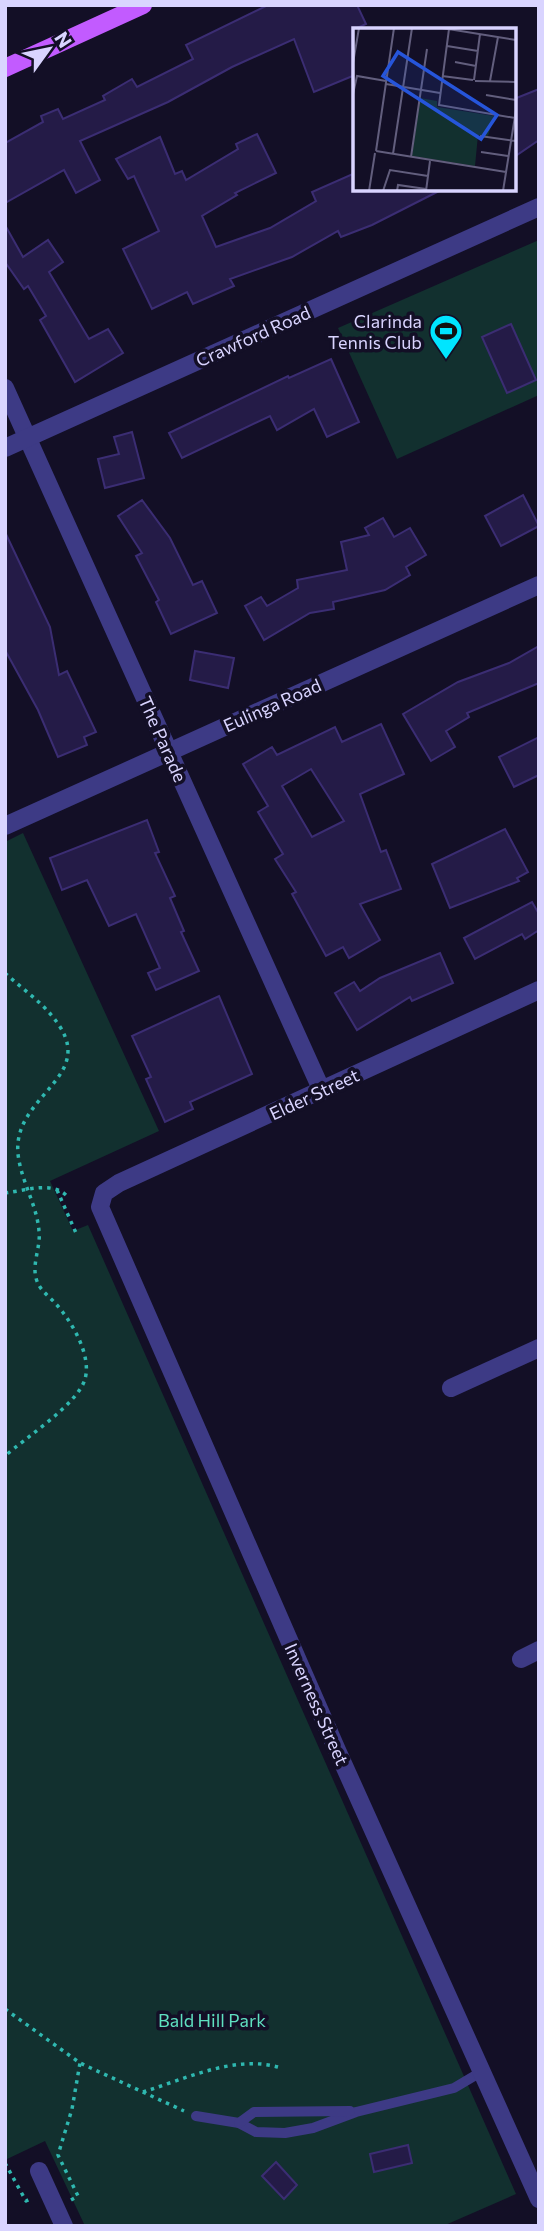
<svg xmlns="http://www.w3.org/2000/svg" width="544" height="2231" viewBox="0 0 544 2231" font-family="Commissioner,sans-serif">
	<rect width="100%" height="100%" fill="#130f26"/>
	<g fill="#12302f">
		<path d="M 539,240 L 539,395 L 397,459 L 338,328 Z"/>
		<path d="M 23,833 L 159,1131 L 50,1181 L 73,1231 L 88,1225 L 516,2194 L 443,2226 L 85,2226 L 45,2141 L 5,2160 L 5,842 Z"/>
	</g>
	<g fill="#241b47" stroke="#3b2d73" stroke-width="2" fill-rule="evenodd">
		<path d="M 268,5 L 357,5 L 366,24 L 355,29 L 355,75 L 314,92 L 294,39 L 232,67 L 168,102 L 80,141 L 100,180 L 76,193 L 64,170 L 5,203 L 5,143 L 43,122 L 41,116 L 58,109 L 63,119 L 105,100 L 103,96 L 132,79 L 137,87 L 193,59 L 186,45 Z"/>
		<path d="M 539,89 L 539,140 L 514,157 L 514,99 Z"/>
		<path d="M 257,134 L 276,173 L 235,193 L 237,195 L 202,216 L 216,247 L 270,228 L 316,201 L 312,192 L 355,173 L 355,189 L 443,189 L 372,225 L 341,237 L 338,231 L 292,257 L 230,279 L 234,286 L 193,304 L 187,292 L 152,309 L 123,249 L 159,231 L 134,176 L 128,179 L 116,159 L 160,137 L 175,174 L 182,171 L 186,180 L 238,149 L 236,144 Z"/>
		<path d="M 5,225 L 23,257 L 48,240 L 63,262 L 49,272 L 89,339 L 108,329 L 123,353 L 75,382 L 40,320 L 46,316 L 28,286 L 24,289 L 5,262 Z"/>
		<path d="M 511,324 L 536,380 L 507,393 L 482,337 Z"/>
		<path d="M 331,359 L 359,422 L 327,437 L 314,409 L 277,430 L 270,416 L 182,458 L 169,433 L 288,376 L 289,378 Z"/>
		<path d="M 132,432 L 144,478 L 105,488 L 98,459 L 119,454 L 114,437 Z"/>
		<path d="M 523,495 L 539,526 L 501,546 L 485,516 Z"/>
		<path d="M 142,500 L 170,538 L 193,585 L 202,581 L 217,613 L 171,634 L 156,602 L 159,600 L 136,556 L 142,553 L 118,516 Z"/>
		<path d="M 383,518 L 394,537 L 410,528 L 426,555 L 406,567 L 410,575 L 385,590 L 333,602 L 334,609 L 310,613 L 264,640 L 245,606 L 261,597 L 267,606 L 298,588 L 297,580 L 347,570 L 341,542 L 369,535 L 365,528 Z"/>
		<path d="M 5,532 L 50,627 L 59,675 L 67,671 L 96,732 L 84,737 L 87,745 L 58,757 L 38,710 L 5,650 Z"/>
		<path d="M 539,646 L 539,683 L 467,713 L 469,717 L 446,731 L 455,747 L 431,761 L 403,714 L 458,682 L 509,663 Z"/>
		<path d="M 195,651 L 234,658 L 228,688 L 190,680 Z"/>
		<path d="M 381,724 L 404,774 L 360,794 L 381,852 L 386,850 L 401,889 L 360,904 L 380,940 L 349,958 L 343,947 L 326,956 L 292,894 L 296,892 L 275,859 L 283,854 L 258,812 L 268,806 L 243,764 L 272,747 L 277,755 L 335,727 L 342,742 ZM 311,769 L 344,821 L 312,837 L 282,786 Z"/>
		<path d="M 539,737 L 539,775 L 514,787 L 499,757 Z"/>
		<path d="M 147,820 L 159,852 L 155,853 L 175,896 L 170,898 L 184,931 L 181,932 L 199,971 L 156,990 L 148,973 L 160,968 L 136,914 L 109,926 L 87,880 L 62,890 L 50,858 Z"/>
		<path d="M 505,829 L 528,872 L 517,878 L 519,881 L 450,908 L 432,864 Z"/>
		<path d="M 532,902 L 539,914 L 539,930 L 525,939 L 522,934 L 475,959 L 464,938 Z"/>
		<path d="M 440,953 L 453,983 L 412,1001 L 410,997 L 357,1030 L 335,993 L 354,982 L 360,991 L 380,978 Z"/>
		<path d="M 219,996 L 252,1074 L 190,1102 L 193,1109 L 165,1122 L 146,1079 L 151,1077 L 132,1036 Z"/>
		<path d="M 408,2145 L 412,2163 L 374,2172 L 370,2154 Z"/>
		<path d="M 276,2162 L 297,2185 L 284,2199 L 262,2176 Z"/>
	</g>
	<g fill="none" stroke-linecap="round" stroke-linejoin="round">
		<g stroke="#2fb8b0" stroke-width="3.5" stroke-dasharray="3.5 5" stroke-linecap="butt">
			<path d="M 5,973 C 20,987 39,1000 52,1016 C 104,1077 12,1093 18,1154 C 21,1181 37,1205 39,1231 C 41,1246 32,1263 36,1278 C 39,1290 48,1295 55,1303 C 71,1320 92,1355 85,1379 C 78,1404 25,1438 5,1456"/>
			<path d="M 57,1190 L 76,1233"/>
			<path d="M 5,1193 C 24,1191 51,1181 66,1195"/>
			<path d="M 5,2009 L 80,2063 L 184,2111"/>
			<path d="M 143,2092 C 185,2079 234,2055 278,2067"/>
			<path d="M 5,2163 L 26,2201 L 30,2199"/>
			<path d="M 71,2200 L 78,2196 L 58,2155 L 72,2109 L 80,2063"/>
		</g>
		<g stroke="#3d3a85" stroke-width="10">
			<path d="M 196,2116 L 239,2123 L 256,2132 L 285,2133 L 313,2128 L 356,2112 L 454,2088 L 481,2072"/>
			<path d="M 239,2123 L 254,2112 L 350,2111"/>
		</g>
		<g stroke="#3d3a85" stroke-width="18">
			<path d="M 5,388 L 322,1091"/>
			<path d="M 5,448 L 539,207"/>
			<path d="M 5,826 L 539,585"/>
			<path d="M 539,990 L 119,1183 L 104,1193 L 100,1207 L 337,1750 L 539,2199"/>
			<path d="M 451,1388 L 539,1348"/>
			<path d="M 521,1659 L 539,1650"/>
			<path d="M 39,2171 L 64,2226"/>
		</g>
		<path stroke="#c25bff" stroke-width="18" d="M 5,68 L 143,5"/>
	</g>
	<defs>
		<symbol id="stadium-pin" viewBox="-11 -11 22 30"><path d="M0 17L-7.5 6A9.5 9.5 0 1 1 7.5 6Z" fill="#00e5ff" stroke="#130f26"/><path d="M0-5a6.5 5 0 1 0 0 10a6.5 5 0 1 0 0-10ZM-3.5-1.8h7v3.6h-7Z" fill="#111"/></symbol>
	</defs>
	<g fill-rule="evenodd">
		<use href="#stadium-pin" x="427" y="312" width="38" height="52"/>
	</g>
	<g text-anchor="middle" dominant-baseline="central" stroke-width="7" stroke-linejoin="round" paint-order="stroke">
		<g font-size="18" fill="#d9d4ff" stroke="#130f26" text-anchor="end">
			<text x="422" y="321">Clarinda<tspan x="422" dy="21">Tennis Club</tspan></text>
		</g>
		<g font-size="18" fill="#d9d4ff" stroke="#130f26">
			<text transform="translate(253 336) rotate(-24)">Crawford Road</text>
			<text transform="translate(272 705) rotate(-24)">Eulinga Road</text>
			<text transform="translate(163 739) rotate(66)">The Parade</text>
			<text transform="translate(314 1094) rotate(-25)">Elder Street</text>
			<text transform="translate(317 1704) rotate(66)">Inverness Street</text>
		</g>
		<g font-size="18" fill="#5fe0c0" stroke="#130f26">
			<text x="212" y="2020">Bald Hill Park</text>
		</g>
	</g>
	<g transform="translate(353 28)">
		<rect width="163" height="163" fill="#130f26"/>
		<path d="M 67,70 L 84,73 L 84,79 L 141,88 L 135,108 L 125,107 L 122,138 L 59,128 Z" fill="#12302f"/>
		<path fill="none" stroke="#625e7d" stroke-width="2" d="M 89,0 L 163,12M 96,1 L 86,77 L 162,90M 94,18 L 125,23M 102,34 L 123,38M 0,35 L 6,0M 89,48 L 120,52M 121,52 L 127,6M 122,53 L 163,54M 137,53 L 145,9M 33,56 L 87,65M 0,66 L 4,48 L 33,53M 133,67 L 163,72M 127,108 L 163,113M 23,123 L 153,144M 23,123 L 41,0M 128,124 L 155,128M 40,126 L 59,0M 58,129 L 74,21M 16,163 L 22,125M 30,163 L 37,142 L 75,148M 44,163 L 45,157 L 73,161M 73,163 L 77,133M 150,163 L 163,82"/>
		<path fill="#2655da" fill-opacity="0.15" stroke="#2655da" stroke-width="3.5" d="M 45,24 L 144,87 L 128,111 L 30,48 Z"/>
		<rect width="163" height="163" fill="none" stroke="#d9d4ff" stroke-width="3.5"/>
	</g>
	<rect width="544" height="2231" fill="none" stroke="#d9d4ff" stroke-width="14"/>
	<g transform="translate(49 49) rotate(57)" stroke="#130f26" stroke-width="5" paint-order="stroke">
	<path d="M0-5L12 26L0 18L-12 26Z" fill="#d9d4ff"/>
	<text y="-10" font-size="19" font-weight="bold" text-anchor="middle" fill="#d9d4ff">N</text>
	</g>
</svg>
